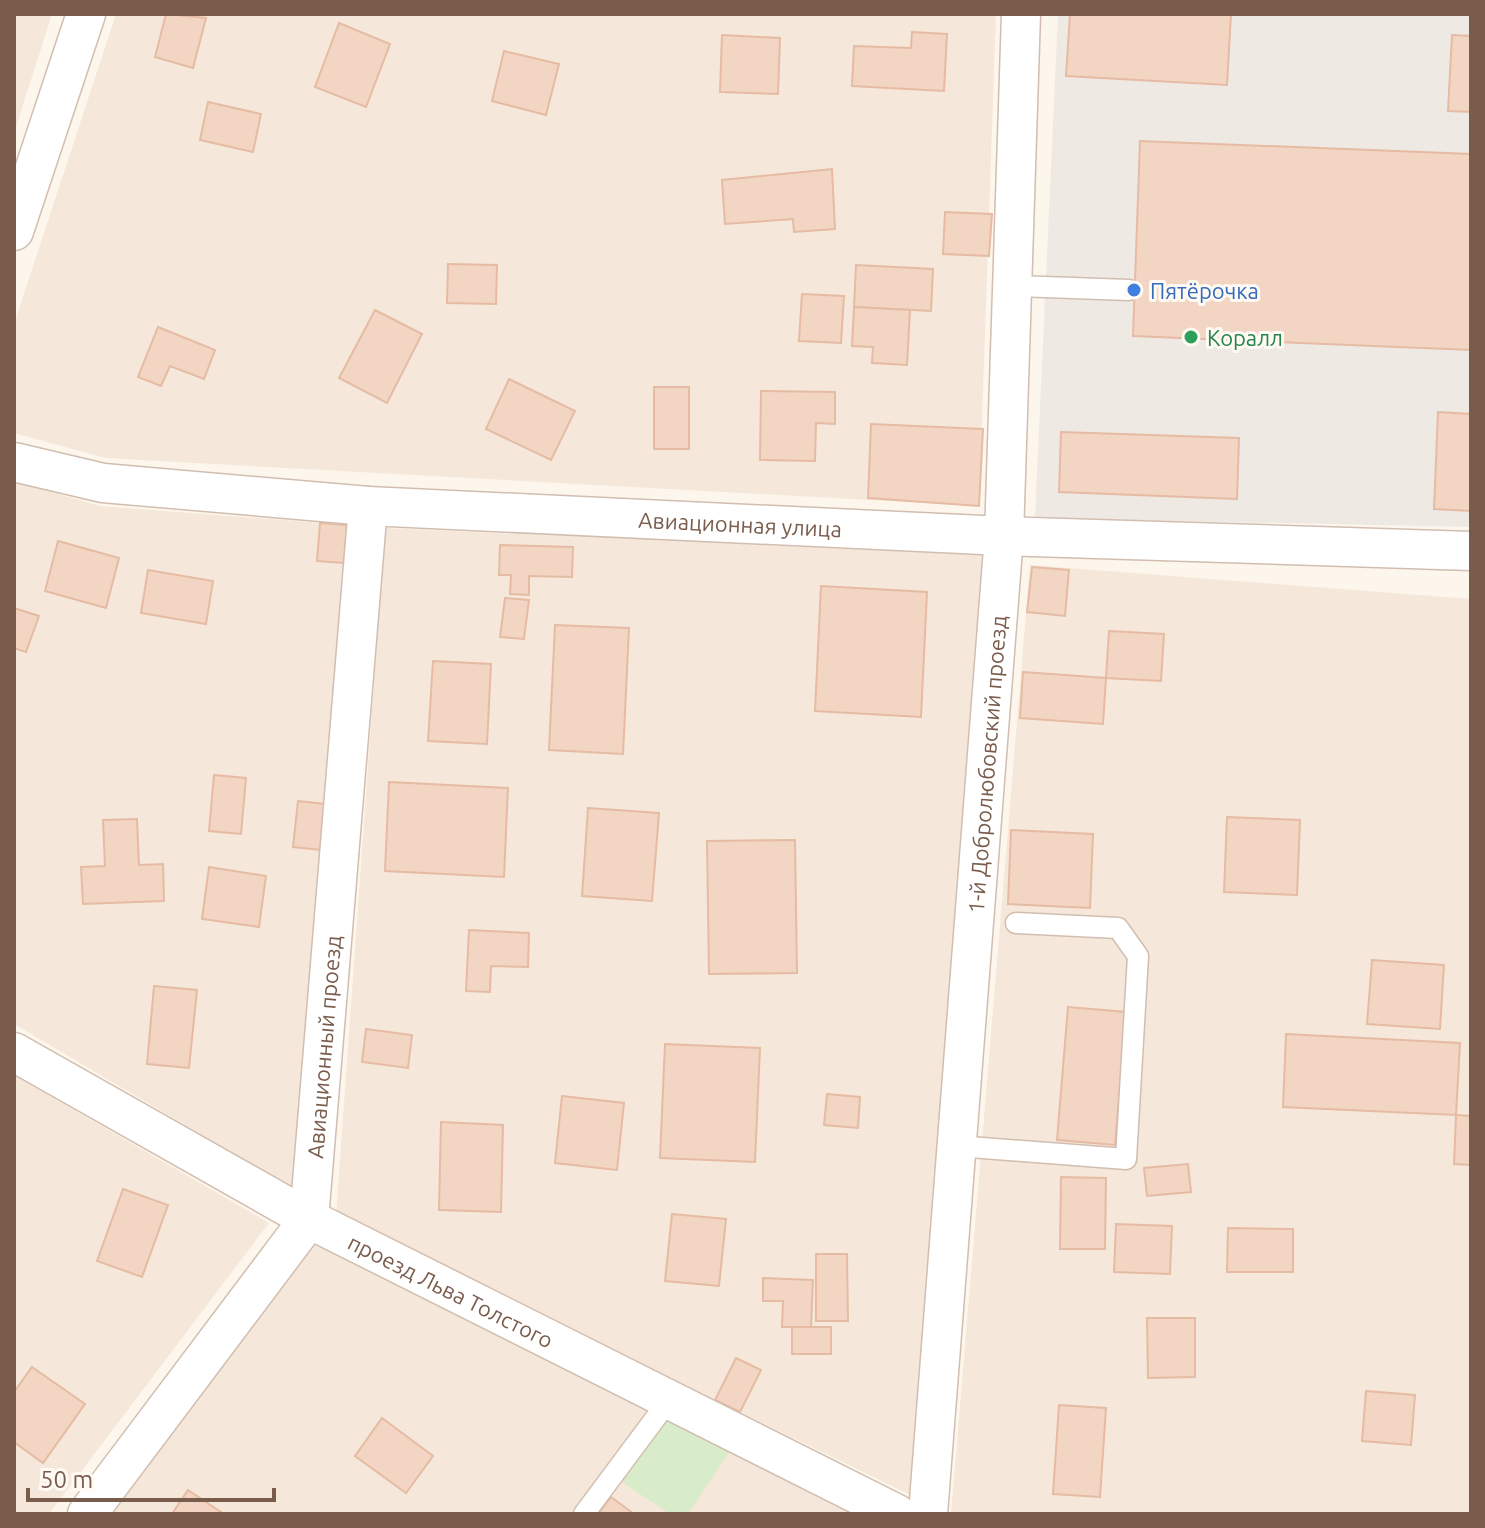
<svg xmlns="http://www.w3.org/2000/svg" width="1485" height="1528" viewBox="0 0 1485 1528" font-family="Ubuntu,sans-serif">
	<rect width="100%" height="100%" fill="#fdf6ec"/>
	<g fill="#f5e8da">
		<path d="M 14,14 L 52,14 L 14,133 Z"/>
		<path d="M 116,14 L 996,14 L 979,506 L 105,458 L 14,433 L 14,324 Z"/>
		<path d="M 14,481 L 100,506 L 347,525 L 293,1189 L 14,1024 Z"/>
		<path d="M 385,528 L 983,555 L 910,1495 L 336,1215 Z"/>
		<path d="M 1030,565 L 1471,599 L 1471,1514 L 951,1514 Z"/>
		<path d="M 14,1075 L 269,1223 L 49,1514 L 14,1514 Z"/>
		<path d="M 322,1223 L 883,1514 L 106,1514 Z"/>
	</g>
	<path fill="#efe9e4" d="M 1058,14 L 1471,14 L 1471,527 L 1035,518 Z"/>
	<path fill="#d8ecc9" d="M 669,1411 L 730,1451 L 688,1514 L 670,1514 L 622,1482 Z"/>
	<g fill="#f3d5c3" stroke="#e6bba3" stroke-width="2">
		<path d="M 166,14 L 206,18 L 193,68 L 155,57 Z"/>
		<path d="M 1070,14 L 1231,14 L 1227,85 L 1066,76 Z"/>
		<path d="M 339,23 L 390,44 L 366,107 L 315,87 Z"/>
		<path d="M 912,32 L 947,34 L 944,91 L 852,86 L 854,46 L 911,48 Z"/>
		<path d="M 722,35 L 780,38 L 778,94 L 720,92 Z"/>
		<path d="M 1452,35 L 1471,36 L 1471,112 L 1448,111 Z"/>
		<path d="M 504,51 L 559,64 L 546,115 L 492,101 Z"/>
		<path d="M 208,102 L 261,114 L 253,152 L 200,140 Z"/>
		<path d="M 1140,141 L 1471,154 L 1471,350 L 1133,336 Z"/>
		<path d="M 832,169 L 835,229 L 794,232 L 793,219 L 725,224 L 722,180 Z"/>
		<path d="M 945,212 L 992,214 L 989,256 L 943,254 Z"/>
		<path d="M 448,264 L 497,265 L 496,304 L 447,303 Z"/>
		<path d="M 856,265 L 933,269 L 931,311 L 854,307 Z"/>
		<path d="M 802,294 L 844,296 L 841,343 L 799,341 Z"/>
		<path d="M 854,307 L 910,310 L 907,365 L 872,363 L 873,347 L 852,346 Z"/>
		<path d="M 375,310 L 422,334 L 387,403 L 339,378 Z"/>
		<path d="M 158,327 L 215,350 L 204,379 L 170,366 L 161,386 L 138,377 Z"/>
		<path d="M 509,379 L 575,411 L 551,460 L 486,429 Z"/>
		<rect x="654" y="387" width="35" height="62"/>
		<path d="M 761,391 L 835,392 L 835,424 L 816,423 L 815,461 L 760,460 Z"/>
		<path d="M 1438,412 L 1471,414 L 1471,511 L 1434,509 Z"/>
		<path d="M 871,424 L 983,429 L 979,506 L 868,498 Z"/>
		<path d="M 1061,432 L 1239,438 L 1237,499 L 1059,492 Z"/>
		<path d="M 320,523 L 347,525 L 344,563 L 317,561 Z"/>
		<path d="M 58,541 L 119,558 L 106,608 L 45,591 Z"/>
		<path d="M 500,545 L 573,547 L 572,577 L 529,576 L 529,595 L 510,594 L 511,575 L 499,575 Z"/>
		<path d="M 1032,567 L 1069,570 L 1065,616 L 1027,612 Z"/>
		<path d="M 148,570 L 213,581 L 206,624 L 141,613 Z"/>
		<path d="M 821,586 L 927,592 L 921,717 L 815,711 Z"/>
		<path d="M 505,598 L 529,600 L 524,639 L 500,637 Z"/>
		<path d="M 14,608 L 39,616 L 26,652 L 14,648 Z"/>
		<path d="M 555,625 L 629,628 L 623,754 L 549,750 Z"/>
		<path d="M 1109,631 L 1164,634 L 1161,681 L 1106,678 Z"/>
		<path d="M 433,661 L 491,664 L 487,744 L 428,741 Z"/>
		<path d="M 1023,672 L 1106,678 L 1103,724 L 1020,718 Z"/>
		<path d="M 214,775 L 246,778 L 241,834 L 209,831 Z"/>
		<path d="M 389,782 L 508,788 L 504,877 L 385,871 Z"/>
		<path d="M 298,801 L 325,804 L 321,850 L 293,847 Z"/>
		<path d="M 588,808 L 659,813 L 652,901 L 582,896 Z"/>
		<path d="M 1227,817 L 1300,820 L 1297,895 L 1224,892 Z"/>
		<path d="M 137,819 L 139,865 L 163,864 L 164,901 L 83,904 L 81,867 L 105,866 L 103,820 Z"/>
		<path d="M 1011,830 L 1093,834 L 1090,908 L 1008,904 Z"/>
		<path d="M 795,840 L 797,973 L 709,974 L 707,841 Z"/>
		<path d="M 209,867 L 266,876 L 259,927 L 202,919 Z"/>
		<path d="M 469,930 L 529,933 L 528,967 L 491,966 L 490,992 L 466,991 Z"/>
		<path d="M 1372,960 L 1444,965 L 1440,1029 L 1367,1024 Z"/>
		<path d="M 154,986 L 197,990 L 189,1068 L 147,1064 Z"/>
		<path d="M 1068,1007 L 1126,1012 L 1115,1145 L 1057,1140 Z"/>
		<path d="M 366,1029 L 412,1035 L 408,1068 L 362,1062 Z"/>
		<path d="M 1286,1034 L 1460,1043 L 1456,1115 L 1283,1107 Z"/>
		<path d="M 665,1044 L 760,1048 L 755,1162 L 660,1158 Z"/>
		<path d="M 827,1094 L 860,1097 L 858,1128 L 824,1125 Z"/>
		<path d="M 562,1096 L 624,1103 L 617,1170 L 555,1163 Z"/>
		<path d="M 1456,1115 L 1471,1116 L 1471,1165 L 1454,1164 Z"/>
		<path d="M 441,1122 L 503,1125 L 501,1212 L 439,1210 Z"/>
		<path d="M 1188,1164 L 1191,1192 L 1147,1196 L 1144,1168 Z"/>
		<path d="M 1061,1177 L 1106,1178 L 1105,1249 L 1060,1249 Z"/>
		<path d="M 123,1189 L 168,1205 L 142,1277 L 97,1261 Z"/>
		<path d="M 672,1214 L 726,1219 L 719,1286 L 665,1281 Z"/>
		<path d="M 1116,1224 L 1172,1226 L 1170,1274 L 1114,1272 Z"/>
		<path d="M 1228,1228 L 1293,1229 L 1293,1272 L 1227,1272 Z"/>
		<path d="M 816,1254 L 847,1254 L 848,1321 L 816,1321 Z"/>
		<path d="M 763,1278 L 813,1280 L 811,1327 L 782,1327 L 783,1301 L 763,1301 Z"/>
		<path d="M 1147,1318 L 1195,1318 L 1195,1377 L 1148,1378 Z"/>
		<rect x="792" y="1327" width="39" height="27"/>
		<path d="M 736,1358 L 761,1370 L 740,1412 L 715,1400 Z"/>
		<path d="M 32,1367 L 85,1404 L 43,1463 L 14,1442 L 14,1392 Z"/>
		<path d="M 1366,1391 L 1415,1395 L 1411,1445 L 1362,1441 Z"/>
		<path d="M 1059,1405 L 1106,1408 L 1100,1497 L 1053,1494 Z"/>
		<path d="M 382,1418 L 433,1456 L 406,1493 L 355,1456 Z"/>
		<path d="M 188,1490 L 224,1514 L 172,1514 Z"/>
		<path d="M 611,1497 L 634,1514 L 598,1514 Z"/>
	</g>
	<g fill="none" stroke-linecap="round" stroke-linejoin="round">
		<defs>
			<g id="lane">
				<path d="M 1013,286 L 1129,290"/>
				<path d="M 957,1146 L 1126,1159 L 1138,956 L 1118,928 L 1016,923"/>
				<path d="M 584,1514 L 669,1400"/>
			</g>
			<g id="street">
				<path d="M 14,231 L 86,14"/>
				<path id="s1" d="M 14,462 L 103,483 L 368,506 L 1004,536 L 1471,551"/>
				<path id="s2" d="M 14,1052 L 309,1219 L 897,1514"/>
				<path id="s3" d="M 87,1514 L 309,1219 L 368,506"/>
				<path id="s4" d="M 928,1514 L 1004,536 L 1021,14"/>
			</g>
		</defs>
		<use href="#lane" stroke="#d1beb0" stroke-width="23"/>
		<use href="#street" stroke="#d1beb0" stroke-width="41"/>
		<use href="#lane" stroke="#fff" stroke-width="20"/>
		<use href="#street" stroke="#fff" stroke-width="38"/>
	</g>
	<circle fill="#3f7fe0" stroke="#fffaf3" stroke-width="3" cx="1134" cy="290" r="8"/>
	<circle fill="#2e9e5b" stroke="#fffaf3" stroke-width="3" cx="1191" cy="337" r="8"/>
	<g text-anchor="middle" dominant-baseline="central" stroke-width="6" stroke-linejoin="round" paint-order="stroke">
		<g font-size="22" fill="#366cbe" stroke="#fffaf3" text-anchor="start">
			<text x="1150" y="290">Пятёрочка</text>
		</g>
		<g font-size="22" fill="#27864d" stroke="#fffaf3" text-anchor="start">
			<text x="1207" y="337">Коралл</text>
		</g>
		<g font-size="22" fill="#7a5c4d" stroke="#fffaf3">
			<text stroke="none"><textPath href="#s1" startOffset="730">Авиационная улица</textPath></text>
			<text stroke="none"><textPath href="#s4" startOffset="752">1-й Добролюбовский проезд</textPath></text>
			<text stroke="none"><textPath href="#s3" startOffset="542">Авиационный проезд</textPath></text>
			<text stroke="none"><textPath href="#s2" startOffset="498">проезд Льва Толстого</textPath></text>
		</g>
	</g>
	<rect width="1485" height="1528" fill="none" stroke="#7a5c4d" stroke-width="32"/>
	<path d="M28 1488v12h246v-12" fill="none" stroke="#7a5c4d" stroke-width="4"/>
	<text x="40" y="1488" font-size="24" fill="#7a5c4d" stroke="#fffaf3" stroke-width="6" paint-order="stroke">50 m</text>
</svg>
